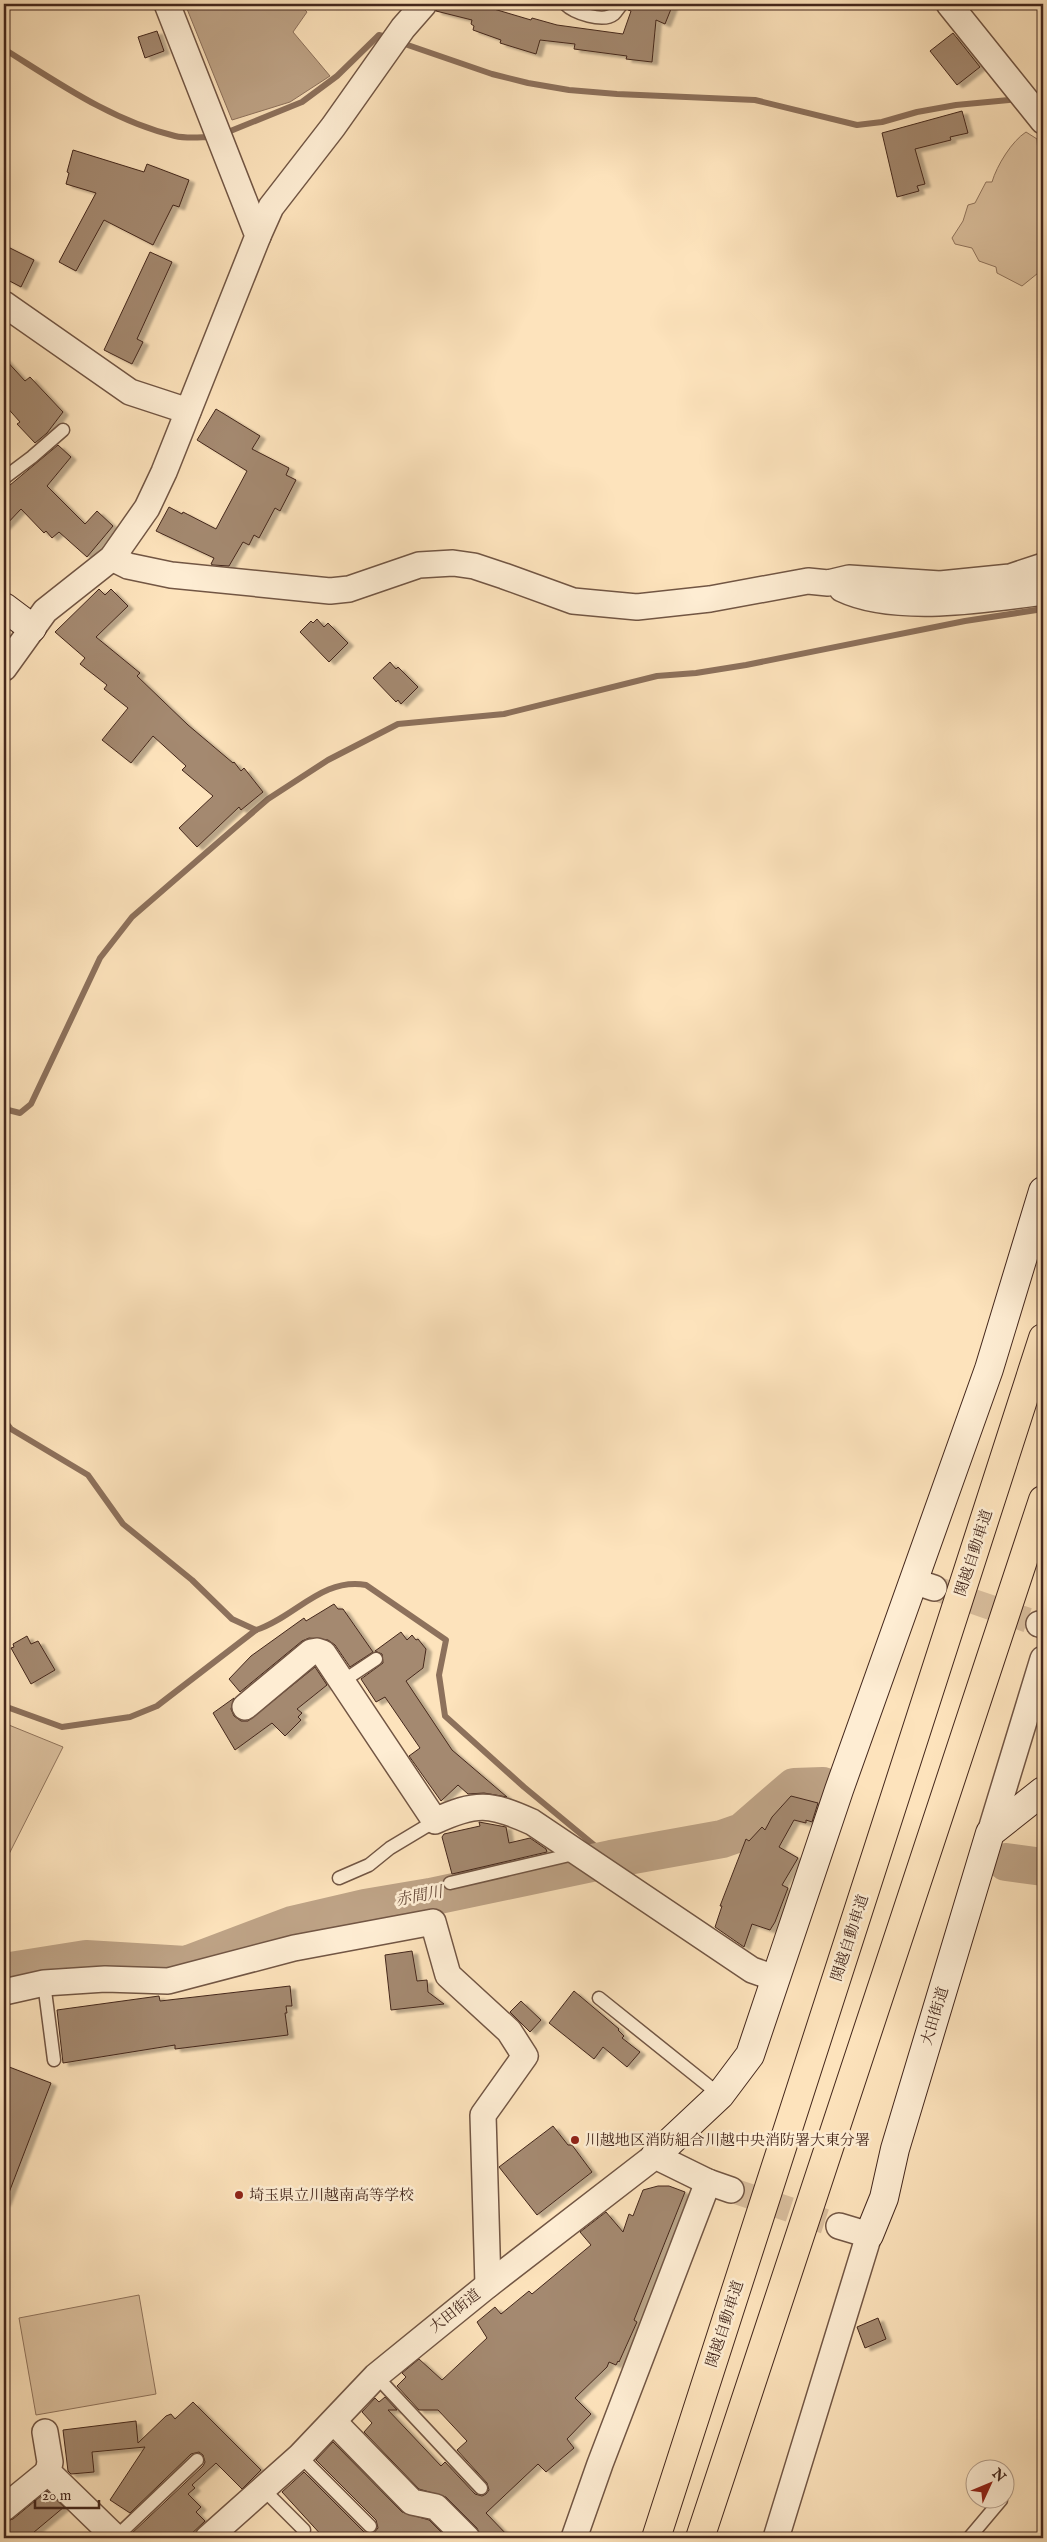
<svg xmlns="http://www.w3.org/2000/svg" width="1047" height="2542" viewBox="0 0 1047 2542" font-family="'IM FELL English','Noto Serif JP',serif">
	<defs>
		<filter id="shadow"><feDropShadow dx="5.5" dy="3" stdDeviation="1" flood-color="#0004"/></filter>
	</defs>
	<rect width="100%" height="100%" fill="#fde3bc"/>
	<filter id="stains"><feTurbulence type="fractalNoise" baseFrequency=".004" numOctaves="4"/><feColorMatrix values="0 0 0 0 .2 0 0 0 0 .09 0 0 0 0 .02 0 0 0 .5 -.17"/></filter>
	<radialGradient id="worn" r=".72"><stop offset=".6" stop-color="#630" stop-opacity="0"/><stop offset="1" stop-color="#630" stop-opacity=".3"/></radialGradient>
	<g fill="#dec3a1" stroke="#91755e">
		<path d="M 1026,132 L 1037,139 L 1039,168 L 1043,188 L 1043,269 L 1022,286 L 997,273 L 996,267 L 979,261 L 972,248 L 955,244 L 952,238 L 963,221 L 968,205 L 975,203 L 986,182 L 992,182 C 997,165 1012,141 1026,132 Z"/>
		<path d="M 4,1723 L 63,1747 L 4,1864 Z"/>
		<path d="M 139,2295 L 156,2394 L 36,2415 L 19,2318 Z"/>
	</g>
	<path fill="#bea386" stroke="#8d715c" d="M 185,4 L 299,4 L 307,12 L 293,32 L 330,76 L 290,102 L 232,120 Z"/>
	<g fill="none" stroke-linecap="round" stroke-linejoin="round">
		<g stroke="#8d715c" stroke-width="6">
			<path d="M 399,42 L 492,74 L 528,83 L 569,90 L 617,94 L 755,100 L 857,125 L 882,122 L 917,112 L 956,105 L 1009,100"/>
			<path d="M 4,49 C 57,82 112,121 175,136 C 187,139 201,137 213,137"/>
			<path d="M 223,134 L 302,102 L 337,76 L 379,35 L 390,38"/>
			<path d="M 4,1109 L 20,1113 L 31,1104 L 100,958 L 132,917 L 268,799 L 328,760 L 398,724 L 504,714 L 657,676 L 696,673 L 746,665 L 965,621 L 1043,609"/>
			<path d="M 4,1420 L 11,1429 L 88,1475 L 123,1524 L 192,1580 L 232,1619 L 256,1630"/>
			<path d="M 4,1706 L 62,1727 L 130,1717 L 157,1706 L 256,1630 C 294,1618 322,1577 366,1585 L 446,1640 L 439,1675 L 445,1716 L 524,1787 L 611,1859"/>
		</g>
		<g stroke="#bea386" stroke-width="38">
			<path d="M 1006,1862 L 1043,1867"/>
			<path d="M 4,1972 L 86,1959 L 186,1965 L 292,1925 L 365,1908 L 430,1897 L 611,1859 L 722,1839 L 742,1832 L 794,1787 L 823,1786"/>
		</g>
	</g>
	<g fill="#a4896f" stroke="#44271c" filter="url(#shadow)">
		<path d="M 438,4 L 477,4 L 531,20 L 532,18 L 557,25 L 623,34 L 631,11 L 628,10 L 630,4 L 673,4 L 665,24 L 656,20 L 652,62 L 626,59 L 627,56 L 574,49 L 575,44 L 540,40 L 536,54 L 500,43 L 501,40 L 473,30 L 474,26 L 471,24 L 472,20 L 436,11 Z"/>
		<path d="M 157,31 L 164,51 L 145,58 L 138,37 Z"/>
		<path d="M 953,33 L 980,67 L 957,85 L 930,51 Z"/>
		<path d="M 962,111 L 968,133 L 950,137 L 951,140 L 915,149 L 925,184 L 917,186 L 919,191 L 897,197 L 882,133 Z"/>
		<path d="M 73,150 L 144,172 L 147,164 L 189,180 L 179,207 L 173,205 L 153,245 L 104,220 L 76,271 L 59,262 L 96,193 L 66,184 L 69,173 L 67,172 Z"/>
		<path d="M 4,245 L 34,260 L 21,287 L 4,278 Z"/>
		<path d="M 150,252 L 172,262 L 137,339 L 143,342 L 132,364 L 104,350 Z"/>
		<path d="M 4,358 L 25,381 L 30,377 L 63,412 L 47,433 L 35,443 L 17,424 L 20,422 L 4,404 Z"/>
		<path d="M 216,409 L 260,436 L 252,449 L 289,468 L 286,475 L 296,480 L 280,511 L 275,508 L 259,538 L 254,535 L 249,545 L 243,542 L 229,566 L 213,565 L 211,564 L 214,558 L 156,531 L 169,507 L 182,514 L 183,512 L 216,529 L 239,486 L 247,471 L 197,440 Z"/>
		<path d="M 58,445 L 71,457 L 47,486 L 85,524 L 97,511 L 113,526 L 87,557 L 59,532 L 52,538 L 46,531 L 44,533 L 21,509 L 4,527 L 4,490 Z"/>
		<path d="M 99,589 L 105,595 L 111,589 L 128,606 L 96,637 L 140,673 L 137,676 L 188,725 L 233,763 L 234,762 L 241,771 L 244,768 L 263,792 L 241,810 L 239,807 L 197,847 L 179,828 L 213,796 L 182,770 L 186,766 L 153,736 L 131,763 L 102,740 L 128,708 L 104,689 L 107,685 L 80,664 L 85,658 L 55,632 Z"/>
		<path d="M 317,619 L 324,627 L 328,623 L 348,643 L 329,662 L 300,632 L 311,621 L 313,623 Z"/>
		<path d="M 390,662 L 396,669 L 398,667 L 418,687 L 401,704 L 398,700 L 396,702 L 373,678 Z"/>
		<path d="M 334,1604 L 338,1609 L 343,1609 L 373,1652 L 350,1667 L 335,1645 L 328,1640 L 309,1638 L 302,1641 L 240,1692 L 229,1679 L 251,1656 L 304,1618 L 306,1621 Z"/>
		<path d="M 401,1632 L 407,1640 L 412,1635 L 416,1640 L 418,1639 L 426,1649 L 423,1668 L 406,1681 L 452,1750 L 507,1797 L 484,1793 L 468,1794 L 458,1785 L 441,1801 L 409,1756 L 420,1748 L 385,1697 L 376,1702 L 361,1679 L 383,1663 L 382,1654 L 375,1651 Z"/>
		<path d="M 27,1636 L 31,1644 L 38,1641 L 55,1670 L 31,1684 L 11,1648 L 14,1647 L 13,1644 Z"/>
		<path d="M 315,1667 L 327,1685 L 297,1709 L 302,1713 L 298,1717 L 301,1720 L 285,1736 L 272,1723 L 235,1750 L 213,1713 L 234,1698 L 231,1709 L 234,1716 L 241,1721 L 248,1721 Z"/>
		<path d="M 791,1796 L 818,1803 L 812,1822 L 806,1820 L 806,1823 L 794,1820 L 779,1847 L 798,1858 L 782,1885 L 788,1888 L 775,1922 L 770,1930 L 752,1924 L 744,1947 L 715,1927 L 722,1906 L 720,1906 L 746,1839 L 749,1841 L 762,1827 L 765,1830 L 772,1817 Z"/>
		<path d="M 479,1822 L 506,1827 L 509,1843 L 530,1838 L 546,1849 L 547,1852 L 452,1874 L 442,1837 L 444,1834 L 480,1826 Z"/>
		<path d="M 412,1951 L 417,1981 L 427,1980 L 428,1992 L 444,2004 L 391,2010 L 385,1955 Z"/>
		<path d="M 290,1986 L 292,2006 L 286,2006 L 287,2013 L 285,2013 L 288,2035 L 175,2049 L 175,2045 L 63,2063 L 57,2010 L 159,1996 L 160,2001 Z"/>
		<path d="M 574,1991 L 619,2029 L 618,2030 L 624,2036 L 622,2038 L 640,2052 L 627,2067 L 603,2047 L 594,2059 L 549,2023 Z"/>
		<path d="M 521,2001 L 541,2020 L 530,2032 L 510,2012 Z"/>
		<path d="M 4,2065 L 51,2083 L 5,2203 L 4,2203 Z"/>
		<path d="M 553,2126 L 568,2145 L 572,2145 L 592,2172 L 537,2215 L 499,2167 Z"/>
		<path d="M 658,2186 L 669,2186 L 685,2192 L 636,2315 L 634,2320 L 637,2322 L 619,2362 L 618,2361 L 616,2365 L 609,2362 L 607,2367 L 575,2398 L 591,2414 L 567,2439 L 574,2448 L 546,2472 L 538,2464 L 486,2513 L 510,2538 L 481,2538 L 477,2528 L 446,2497 L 419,2489 L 364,2432 L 372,2423 L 362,2412 L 375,2398 L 379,2402 L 385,2397 L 397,2410 L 388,2410 L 441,2466 L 445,2462 L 475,2494 L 482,2496 L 486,2494 L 489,2490 L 487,2483 L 457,2450 L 467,2441 L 438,2410 L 419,2410 L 397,2386 L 406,2377 L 402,2373 L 419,2359 L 442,2380 L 487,2338 L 477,2322 L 495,2307 L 501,2314 L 529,2291 L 532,2294 L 591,2245 L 580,2232 L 606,2212 L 623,2232 L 629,2214 L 633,2216 L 643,2190 Z"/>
		<path d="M 878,2318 L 886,2339 L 865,2348 L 857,2327 Z"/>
		<path d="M 193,2402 L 261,2470 L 242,2489 L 216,2463 L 192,2485 L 195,2488 L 188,2494 L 201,2507 L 196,2512 L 205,2521 L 187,2538 L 130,2538 L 130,2535 L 203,2466 L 205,2462 L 203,2455 L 199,2452 L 191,2454 L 130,2513 L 110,2500 L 145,2447 L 92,2452 L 94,2472 L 71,2474 L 68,2471 L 63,2430 L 136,2421 L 138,2443 L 166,2416 L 171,2414 L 175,2419 Z"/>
		<path d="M 333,2442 L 402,2512 L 429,2520 L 447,2538 L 324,2538 L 282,2492 L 304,2472 L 364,2532 L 373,2534 L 378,2528 L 376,2520 L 316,2460 Z"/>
		<path d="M 47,2491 L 64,2507 L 27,2538 L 4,2538 L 4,2522 L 13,2519 Z"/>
	</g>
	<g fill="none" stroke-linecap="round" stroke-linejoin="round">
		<g stroke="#d8bd9c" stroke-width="25" stroke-dasharray="25 12" stroke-linecap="butt">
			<path d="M 934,1588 L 1039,1624"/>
			<path d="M 731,2190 L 839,2226"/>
		</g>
		<defs>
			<g id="lane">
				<path d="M 565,4 C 574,13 603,23 614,14 C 617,11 619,7 622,4"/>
				<path d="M 4,478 L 32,457 L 63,430"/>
				<path d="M 343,1681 L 376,1659"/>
				<path d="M 339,1878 L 369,1865 L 390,1848 L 435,1821"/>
				<path d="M 450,1883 L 578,1853"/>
				<path d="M 44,1983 L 54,2060"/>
				<path d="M 599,1998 L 720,2095"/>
				<path d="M 376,2376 L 481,2488"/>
				<path d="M 300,2456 L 370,2526"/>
				<path d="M 263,2489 L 304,2530"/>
				<path d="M 115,2538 L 197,2460"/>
				<path d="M 969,2538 L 1001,2500"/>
			</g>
			<g id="street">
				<path d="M 949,4 L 1043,121"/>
				<path d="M 258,236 L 271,207 L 333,127 L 403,28 L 424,4"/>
				<path d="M 4,304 L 130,392 L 188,411"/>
				<path d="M 112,558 L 128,566 L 171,575 L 330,591 L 349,589 L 419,565 L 453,563 L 474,566 L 504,576 L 573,601 L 637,607 L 710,599 L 808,581 L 828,583 L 849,578 L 940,584 L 1010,577 L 1043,566"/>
				<path d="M 842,589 C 894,614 987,600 1043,592"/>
				<path d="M 4,668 L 45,611 L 112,558 L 147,508 L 164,472 L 258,236 L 167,4"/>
				<path d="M 913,1581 L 934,1588"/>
				<path d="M 1039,1624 L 1043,1625"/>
				<path d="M 245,1707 L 311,1652 L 317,1651 L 323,1653 L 435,1821 C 476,1802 490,1803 532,1822 L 752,1970 L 775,1978"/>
				<path d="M 990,1833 L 1043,1659"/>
				<path d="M 4,1992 L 44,1983 L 105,1979 L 168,1981 L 294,1948 L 433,1922 L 448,1975 L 509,2031 L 525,2056 L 483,2115 L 488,2285"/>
				<path d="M 334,2422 L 412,2502 L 436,2507 L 467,2538"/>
				<path d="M 45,2432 L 50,2462 L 48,2472 L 116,2538"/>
				<path d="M 4,2508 L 48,2472"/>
				<path d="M 208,2538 L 300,2456 L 376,2376 L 488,2285 L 655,2156 L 708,2182 L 731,2190"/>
				<path d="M 574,2538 L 600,2464 L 708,2182"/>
				<path d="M 776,2538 L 869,2235 L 839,2226"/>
			</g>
			<g id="secondary">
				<path d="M 4,607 L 32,628"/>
				<path d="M 655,2156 L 720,2095 L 750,2055 L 839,1790 L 989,1369 L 1043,1191"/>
				<path d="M 869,2235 L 884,2198 L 895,2149 L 990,1833 L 1043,1791"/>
			</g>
			<g id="highway">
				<path d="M 656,2538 L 1043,1338"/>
				<path d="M 700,2538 L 1043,1500"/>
			</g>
		</defs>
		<use href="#lane" stroke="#725644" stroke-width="15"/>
		<use href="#street" stroke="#725644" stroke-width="28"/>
		<use href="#secondary" stroke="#44271c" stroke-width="30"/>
		<use href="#highway" stroke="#44271c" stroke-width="30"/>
		<use href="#lane" stroke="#feedd3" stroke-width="12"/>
		<use href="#street" stroke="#feedd3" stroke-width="25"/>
		<use href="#secondary" stroke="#feedd3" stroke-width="28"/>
		<use href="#highway" stroke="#fde3bc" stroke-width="28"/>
	</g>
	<g fill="#8f2418" stroke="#feedd3" stroke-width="2">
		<circle cx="575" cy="2140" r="5"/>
		<circle cx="239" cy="2195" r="5"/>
	</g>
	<g text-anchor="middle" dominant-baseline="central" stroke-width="5" stroke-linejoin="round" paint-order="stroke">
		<g font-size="15" fill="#44271c" stroke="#feedd3">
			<text transform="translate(974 1553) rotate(-72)">関越自動車道</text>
			<text transform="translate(850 1938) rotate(-72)">関越自動車道</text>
			<text transform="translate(935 2016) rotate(-73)">大田街道</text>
			<text transform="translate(455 2311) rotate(-38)">大田街道</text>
			<text transform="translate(725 2324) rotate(-72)">関越自動車道</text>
		</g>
		<g font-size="15" fill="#44271c" stroke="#feedd3" text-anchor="start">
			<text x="585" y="2140">川越地区消防組合川越中央消防署大東分署</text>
			<text x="249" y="2195">埼玉県立川越南高等学校</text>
		</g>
		<g font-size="16" font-style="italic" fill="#694c3c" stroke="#feedd3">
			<text transform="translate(419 1897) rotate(-11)">赤間川</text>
		</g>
	</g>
	<rect width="1047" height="2542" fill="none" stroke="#fde3bc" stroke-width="20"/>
	<rect x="5" y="5" width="1037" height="2532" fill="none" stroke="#44271c" stroke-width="2.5"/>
	<rect x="10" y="10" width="1027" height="2522" fill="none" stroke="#44271c"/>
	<g transform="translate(990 2484) rotate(46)"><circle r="24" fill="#feedd3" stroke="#b49e8a"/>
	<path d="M0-4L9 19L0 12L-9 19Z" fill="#8f2418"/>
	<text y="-8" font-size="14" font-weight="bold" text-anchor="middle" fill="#44271c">N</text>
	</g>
	<path d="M35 2500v8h64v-8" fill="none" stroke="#44271c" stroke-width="2.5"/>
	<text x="42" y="2500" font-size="15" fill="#44271c" stroke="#feedd3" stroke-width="4" paint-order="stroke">20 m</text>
	<rect width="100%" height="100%" filter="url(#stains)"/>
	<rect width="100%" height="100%" fill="url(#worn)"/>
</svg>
